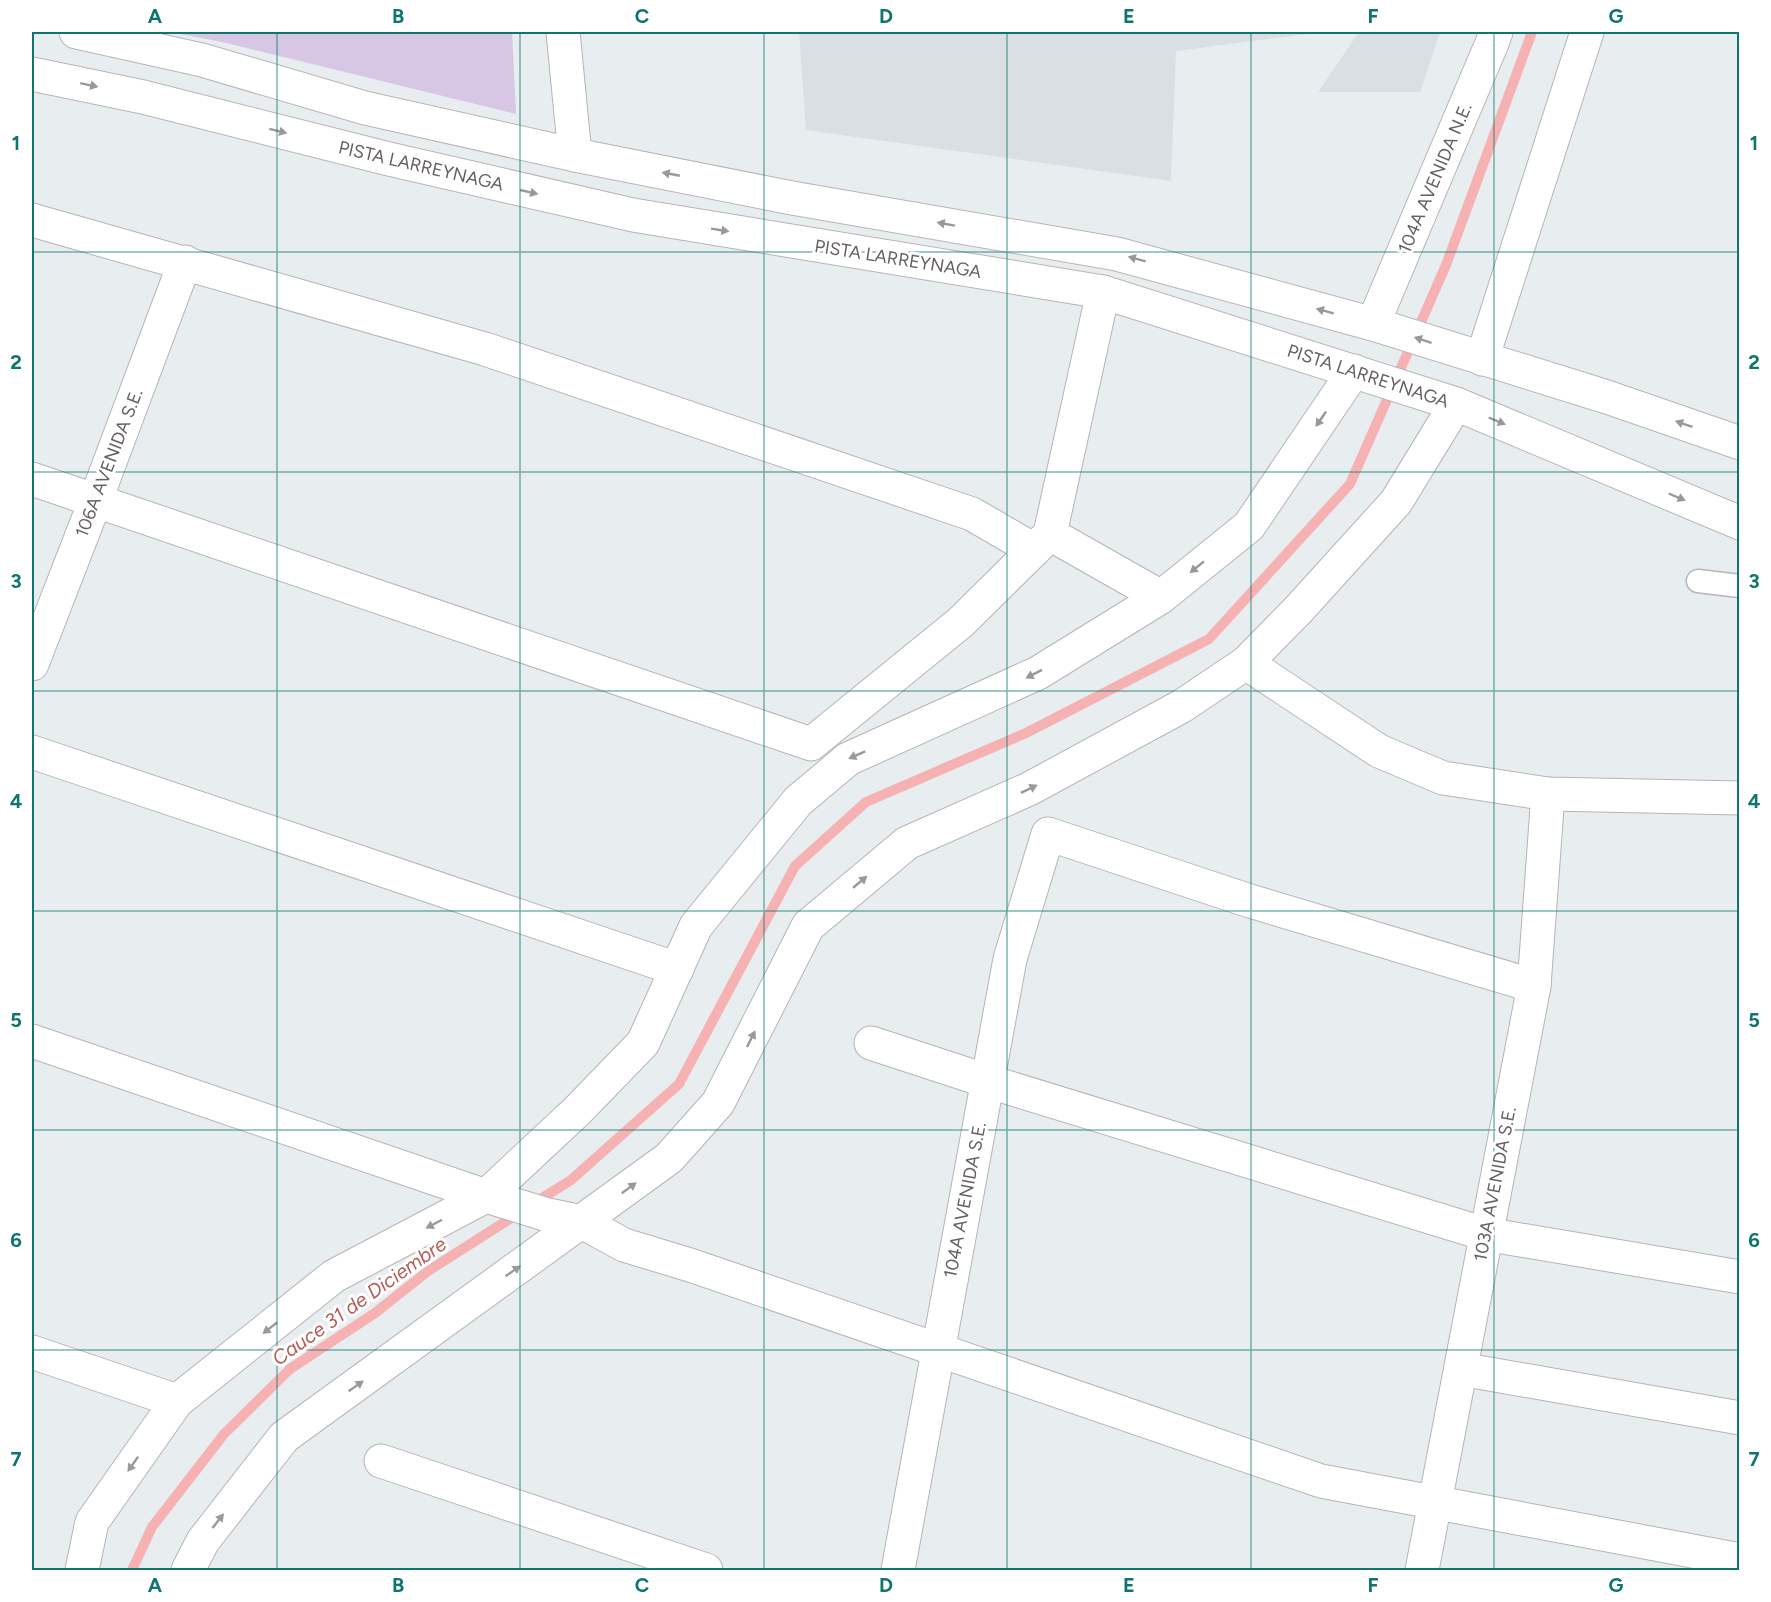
<svg xmlns="http://www.w3.org/2000/svg" width="1771" height="1602" viewBox="0 0 1771 1602" font-family="Figtree,sans-serif">
	<rect width="100%" height="100%" fill="#e8edef"/>
	<g fill="#d9dfe2">
		<path d="M 799,32 L 1323,32 L 1176,51 L 1171,181 L 806,130 Z"/>
		<path d="M 1359,32 L 1440,32 L 1420,92 L 1318,92 Z"/>
	</g>
	<path fill="#d7c7e4" d="M 170,32 L 512,32 L 516,114 L 222,42 Z"/>
	<g fill="none" stroke-linecap="round" stroke-linejoin="round">
		<g stroke="#f6b1b3" stroke-width="10">
			<path d="M 534,1203 L 571,1180 L 679,1084 L 795,866 L 866,802 L 1026,733 L 1209,639 L 1350,484 L 1446,265 L 1532,32"/>
			<path d="M 132,1570 L 152,1527 L 224,1434 L 290,1369 L 375,1313 L 428,1271 L 519,1213"/>
		</g>
		<defs>
			<path id="lane" d="M 1698,581 L 1740,586"/>
			<g id="street">
				<path d="M 563,32 L 575,155"/>
				<path d="M 32,220 L 485,349 L 972,514 L 1034,550"/>
				<path d="M 1373,324 L 1492,43 L 1496,32"/>
				<path d="M 1482,359 L 1587,32"/>
				<path d="M 32,479 L 811,744 L 961,622 L 1050,534 L 1103,292"/>
				<path d="M 1050,534 L 1161,597"/>
				<path d="M 1246,663 L 1379,751 L 1443,778 L 1548,794 L 1740,798"/>
				<path d="M 32,664 L 96,499 L 185,262"/>
				<path d="M 32,752 L 677,969"/>
				<path d="M 32,1041 L 486,1196 L 548,1215 L 582,1222 L 624,1245 L 690,1265 L 1321,1481 L 1740,1560"/>
				<path d="M 871,1043 L 987,1081 L 1485,1234 L 1740,1277"/>
				<path d="M 32,1352 L 177,1401"/>
				<path d="M 1461,1369 L 1740,1418"/>
				<path d="M 381,1461 L 706,1570"/>
				<path d="M 82,1570 L 92,1522 L 177,1401 L 334,1276 L 486,1196 L 577,1111 L 643,1043 L 696,926 L 798,801 L 848,759 L 1038,673 L 1161,597 L 1249,526 L 1354,371"/>
				<path d="M 188,1570 L 203,1541 L 284,1437 L 669,1158 L 718,1103 L 808,926 L 907,843 L 1029,789 L 1182,706 L 1246,663 L 1299,609 L 1396,502 L 1456,404"/>
				<path d="M 898,1570 L 1010,959 L 1048,834 L 1250,901 L 1534,986"/>
				<path d="M 1422,1570 L 1534,986 L 1548,794"/>
			</g>
			<g id="secondary">
				<path d="M 76,32 L 202,60 L 365,108 L 575,155 L 792,198 L 1117,254 L 1373,324 L 1607,397 L 1740,443"/>
				<path d="M 32,74 L 143,97 L 389,159 L 633,215 L 1103,292 L 1456,404 L 1740,523"/>
			</g>
		</defs>
		<use href="#lane" stroke="#b8b4b3" stroke-width="25"/>
		<use href="#street" stroke="#b8b4b3" stroke-width="35"/>
		<use href="#secondary" stroke="#bab5b4" stroke-width="35"/>
		<use href="#lane" stroke="#fff" stroke-width="22"/>
		<use href="#street" stroke="#fff" stroke-width="33"/>
		<use href="#secondary" stroke="#fff" stroke-width="33"/>
	</g>
	<defs><path id="oneway-solid" d="M-6-.8H1V-3.2L6.5 0L1 3.2V.8H-6Z" transform="scale(1.5)"/></defs>
	<g fill="#9c9897">
		<use href="#oneway-solid" transform="translate(89 85) rotate(12)"/>
		<use href="#oneway-solid" transform="translate(278 131) rotate(14)"/>
		<use href="#oneway-solid" transform="translate(671 174) rotate(-169)"/>
		<use href="#oneway-solid" transform="translate(529 192) rotate(13)"/>
		<use href="#oneway-solid" transform="translate(946 224) rotate(-170)"/>
		<use href="#oneway-solid" transform="translate(720 230) rotate(9)"/>
		<use href="#oneway-solid" transform="translate(1137 259) rotate(-165)"/>
		<use href="#oneway-solid" transform="translate(1325 311) rotate(-165)"/>
		<use href="#oneway-solid" transform="translate(1423 340) rotate(-162)"/>
		<use href="#oneway-solid" transform="translate(1321 419) rotate(124)"/>
		<use href="#oneway-solid" transform="translate(1497 421) rotate(23)"/>
		<use href="#oneway-solid" transform="translate(1684 424) rotate(-161)"/>
		<use href="#oneway-solid" transform="translate(1677 497) rotate(23)"/>
		<use href="#oneway-solid" transform="translate(1197 567) rotate(141)"/>
		<use href="#oneway-solid" transform="translate(1034 674) rotate(153)"/>
		<use href="#oneway-solid" transform="translate(857 755) rotate(156)"/>
		<use href="#oneway-solid" transform="translate(1029 789) rotate(-26)"/>
		<use href="#oneway-solid" transform="translate(860 882) rotate(-40)"/>
		<use href="#oneway-solid" transform="translate(751 1039) rotate(-63)"/>
		<use href="#oneway-solid" transform="translate(629 1188) rotate(-36)"/>
		<use href="#oneway-solid" transform="translate(434 1224) rotate(152)"/>
		<use href="#oneway-solid" transform="translate(513 1271) rotate(-35)"/>
		<use href="#oneway-solid" transform="translate(270 1328) rotate(142)"/>
		<use href="#oneway-solid" transform="translate(356 1386) rotate(-35)"/>
		<use href="#oneway-solid" transform="translate(133 1464) rotate(125)"/>
		<use href="#oneway-solid" transform="translate(218 1521) rotate(-52)"/>
	</g>
	<path fill="none" stroke="#0f766e" stroke-width="1.5" stroke-opacity="0.55" d="M 277,32 L 277,1570M 520,32 L 520,1570M 764,32 L 764,1570M 1007,32 L 1007,1570M 1251,32 L 1251,1570M 1494,32 L 1494,1570M 32,252 L 1740,252M 32,472 L 1740,472M 32,691 L 1740,691M 32,911 L 1740,911M 32,1130 L 1740,1130M 32,1350 L 1740,1350"/>
	<g text-anchor="middle" dominant-baseline="central" stroke-width="6" stroke-linejoin="round" paint-order="stroke">
		<g font-size="18" fill="#66605f" stroke="#fff">
			<text transform="translate(421 166) rotate(13)">PISTA LARREYNAGA</text>
			<text transform="translate(1435 178) rotate(-67)">104A AVENIDA N.E.</text>
			<text transform="translate(898 259) rotate(9)">PISTA LARREYNAGA</text>
			<text transform="translate(1368 376) rotate(18)">PISTA LARREYNAGA</text>
			<text transform="translate(109 463) rotate(-69)">106A AVENIDA S.E.</text>
			<text transform="translate(1495 1184) rotate(-79)">103A AVENIDA S.E.</text>
			<text transform="translate(965 1200) rotate(-79)">104A AVENIDA S.E.</text>
		</g>
		<g font-size="20" font-style="italic" fill="#b85a56" stroke="#fff">
			<text transform="translate(359 1301) rotate(-35)">Cauce 31 de Diciembre</text>
		</g>
	</g>
	<rect width="1771" height="1602" fill="none" stroke="#ffffff" stroke-width="66"/>
	<rect x="33" y="33" width="1705" height="1536" fill="none" stroke="#0f766e" stroke-width="2"/>
	<g font-size="20" text-anchor="middle" font-weight="bold" fill="#0f766e">
		<text x="155" y="23">A</text>
		<text x="398" y="23">B</text>
		<text x="642" y="23">C</text>
		<text x="886" y="23">D</text>
		<text x="1129" y="23">E</text>
		<text x="1373" y="23">F</text>
		<text x="1616" y="23">G</text>
		<text x="16" y="150">1</text>
		<text x="1754" y="150">1</text>
		<text x="16" y="369">2</text>
		<text x="1754" y="369">2</text>
		<text x="16" y="588">3</text>
		<text x="1754" y="588">3</text>
		<text x="16" y="808">4</text>
		<text x="1754" y="808">4</text>
		<text x="16" y="1027">5</text>
		<text x="1754" y="1027">5</text>
		<text x="16" y="1247">6</text>
		<text x="1754" y="1247">6</text>
		<text x="16" y="1466">7</text>
		<text x="1754" y="1466">7</text>
		<text x="155" y="1592">A</text>
		<text x="398" y="1592">B</text>
		<text x="642" y="1592">C</text>
		<text x="886" y="1592">D</text>
		<text x="1129" y="1592">E</text>
		<text x="1373" y="1592">F</text>
		<text x="1616" y="1592">G</text>
	</g>
</svg>
